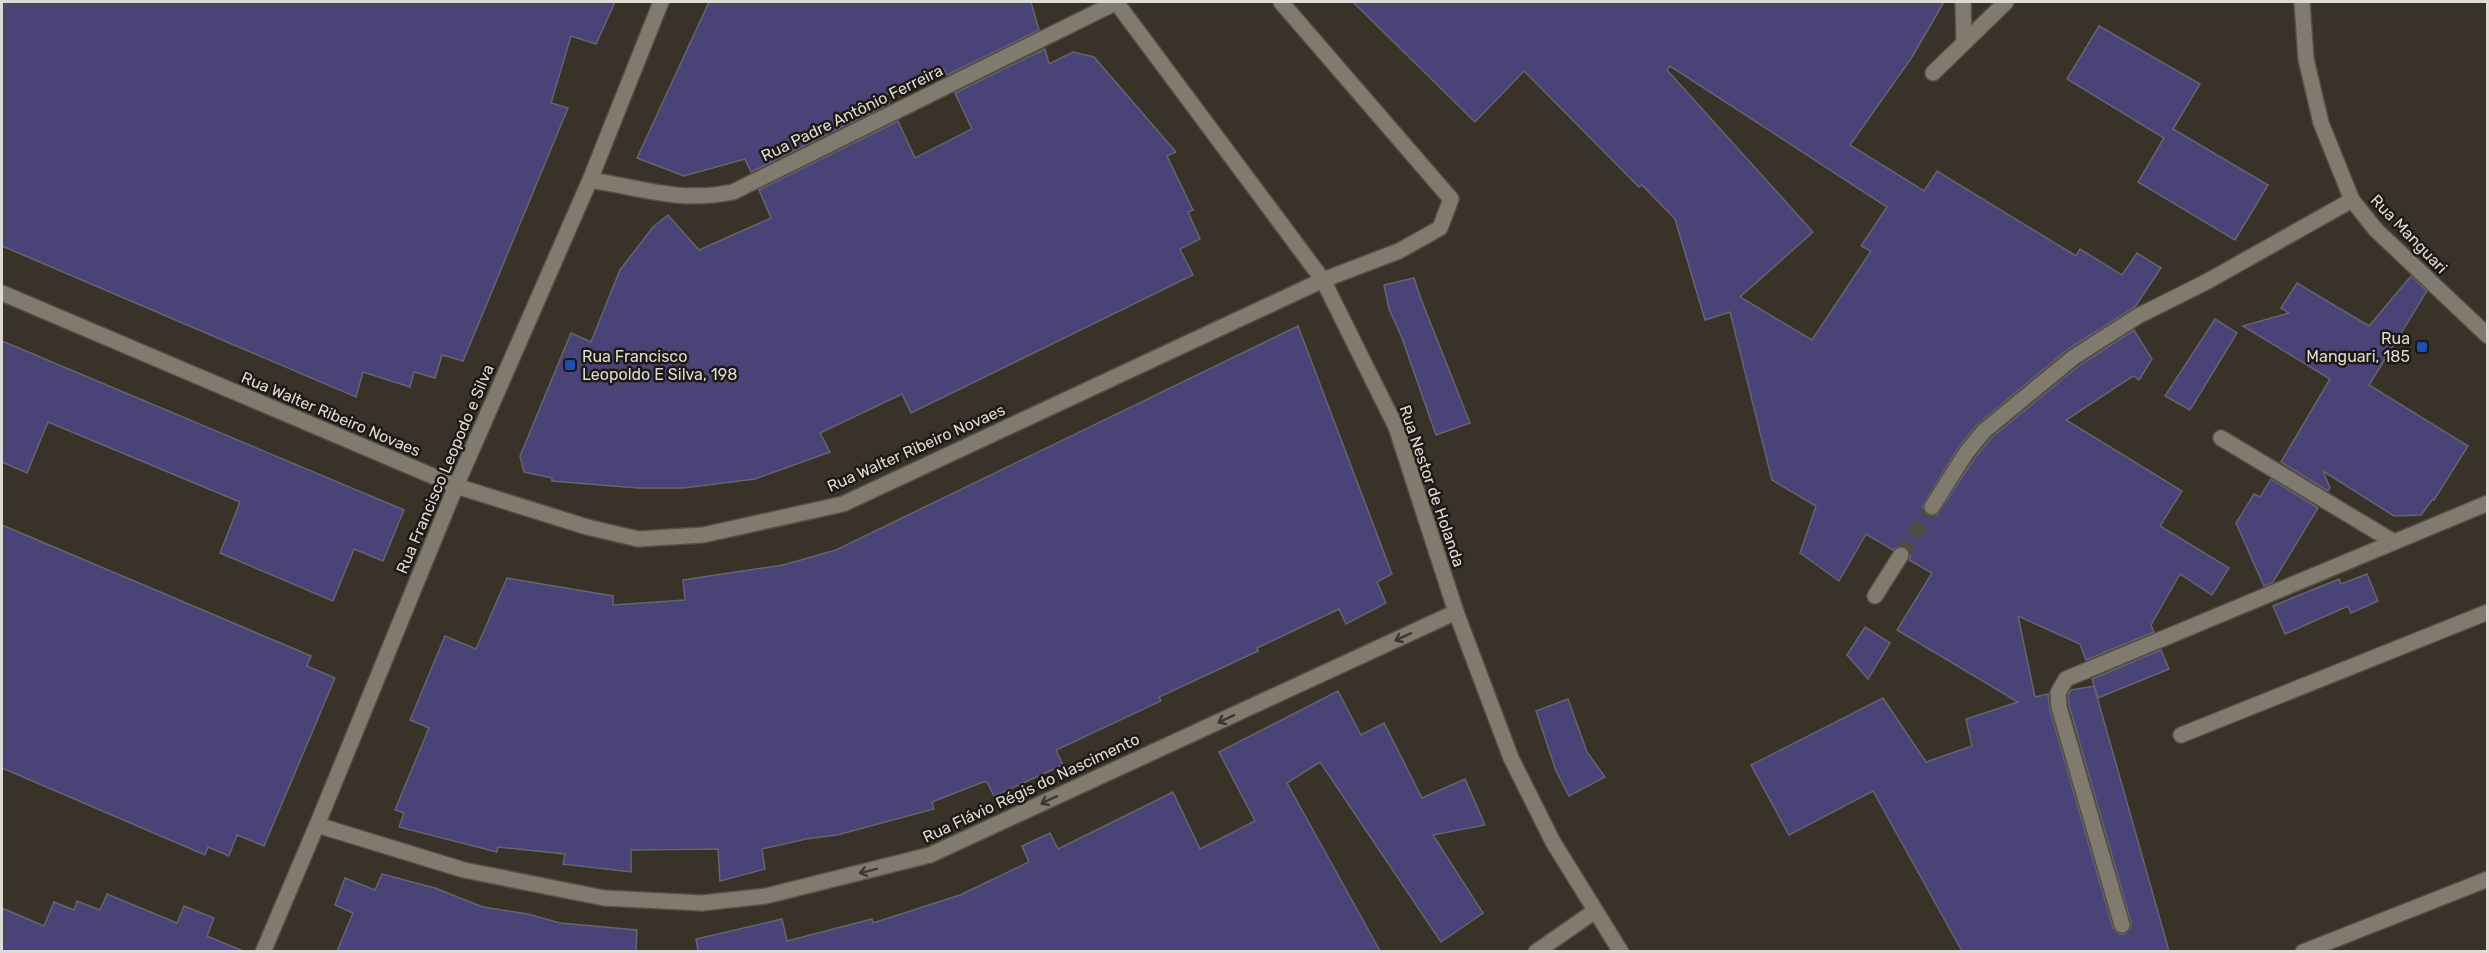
<svg xmlns="http://www.w3.org/2000/svg" width="2489" height="953" viewBox="0 0 2489 953" font-family="Rubik,sans-serif">
	<rect width="100%" height="100%" fill="#383229"/>
	<g fill="#4a4377" stroke="#65646f" stroke-width="1.5" fill-rule="evenodd">
		<path d="M 2,2 L 615,2 L 596,44 L 571,36 L 551,103 L 568,108 L 463,361 L 442,355 L 435,378 L 414,372 L 410,387 L 363,372 L 356,397 L 2,246 Z"/>
		<path d="M 709,2 L 1031,2 L 1039,30 L 947,75 L 943,68 L 885,95 L 889,104 L 751,172 L 745,159 L 684,176 L 637,158 Z"/>
		<path d="M 1353,2 L 1944,2 L 1912,57 L 1850,145 L 1924,191 L 1937,171 L 2076,256 L 2080,249 L 2122,275 L 2137,253 L 2161,268 L 2135,307 L 2068,349 L 1977,425 L 1958,448 L 1922,507 L 1927,515 L 1937,515 L 1974,459 L 1991,438 L 2080,365 L 2134,330 L 2152,359 L 2139,380 L 2133,376 L 2066,420 L 2182,491 L 2160,526 L 2229,568 L 2212,595 L 2180,574 L 2151,625 L 2154,632 L 2086,660 L 2080,644 L 2018,616 L 2035,697 L 2048,694 L 2050,710 L 2113,928 L 2119,934 L 2125,934 L 2131,928 L 2131,922 L 2069,705 L 2068,695 L 2071,690 L 2094,686 L 2169,951 L 1962,951 L 1873,791 L 1789,835 L 1751,765 L 1883,698 L 1926,762 L 1972,746 L 1966,719 L 2018,702 L 1897,630 L 1932,573 L 1909,560 L 1911,555 L 1907,547 L 1901,545 L 1893,550 L 1866,534 L 1839,581 L 1800,553 L 1816,506 L 1772,480 L 1730,312 L 1705,320 L 1675,219 L 1642,185 L 1639,187 L 1524,71 L 1475,122 ZM 1670,66 L 1887,207 L 1861,246 L 1871,251 L 1812,340 L 1740,297 L 1813,232 L 1667,70 Z"/>
		<path d="M 2099,26 L 2200,84 L 2173,129 L 2268,185 L 2235,240 L 2138,182 L 2164,138 L 2067,79 Z"/>
		<path d="M 1045,49 L 1049,64 L 1073,52 L 1094,57 L 1176,152 L 1167,156 L 1193,210 L 1188,212 L 1200,239 L 1180,249 L 1193,275 L 911,413 L 902,394 L 820,433 L 830,452 L 755,479 L 684,488 L 638,488 L 552,481 L 552,478 L 524,472 L 520,456 L 571,333 L 591,342 L 620,270 L 653,227 L 668,215 L 699,250 L 771,218 L 759,190 L 898,121 L 915,158 L 972,129 L 955,93 Z"/>
		<path d="M 2411,276 L 2427,291 L 2369,385 L 2468,446 L 2434,500 L 2433,499 L 2421,515 L 2394,516 L 2323,471 L 2330,488 L 2328,491 L 2281,462 L 2330,379 L 2243,326 L 2289,313 L 2281,308 L 2297,283 L 2369,326 Z"/>
		<path d="M 1414,278 L 1421,299 L 1470,423 L 1436,435 L 1402,338 L 1389,309 L 1384,285 Z"/>
		<path d="M 2215,319 L 2237,333 L 2190,410 L 2165,396 Z"/>
		<path d="M 1298,326 L 1392,574 L 1377,582 L 1386,603 L 1346,624 L 1339,609 L 1257,648 L 1258,651 L 1159,697 L 1161,701 L 1056,750 L 1063,765 L 994,796 L 987,782 L 983,782 L 932,802 L 934,809 L 837,835 L 806,839 L 762,849 L 765,869 L 720,881 L 718,849 L 631,850 L 631,872 L 563,864 L 565,854 L 498,847 L 497,852 L 399,827 L 404,813 L 395,810 L 429,728 L 410,720 L 445,636 L 476,649 L 507,578 L 613,596 L 613,605 L 685,600 L 683,580 L 783,565 L 836,550 Z"/>
		<path d="M 2,341 L 404,510 L 383,561 L 354,549 L 333,601 L 220,553 L 240,502 L 48,422 L 27,473 L 2,462 Z"/>
		<path d="M 2271,479 L 2318,508 L 2273,582 L 2264,586 L 2236,523 L 2254,494 L 2260,497 Z"/>
		<path d="M 2,525 L 311,656 L 307,666 L 335,678 L 264,846 L 237,835 L 229,856 L 208,847 L 205,855 L 2,768 Z"/>
		<path d="M 2367,574 L 2378,601 L 2351,613 L 2348,606 L 2285,634 L 2273,606 L 2339,579 L 2341,584 Z"/>
		<path d="M 1865,627 L 1890,643 L 1868,679 L 1847,655 Z"/>
		<path d="M 2161,650 L 2169,669 L 2098,698 L 2092,679 Z"/>
		<path d="M 1338,691 L 1361,735 L 1384,723 L 1422,798 L 1465,779 L 1485,825 L 1433,835 L 1483,913 L 1441,942 L 1320,762 L 1287,783 L 1380,951 L 698,951 L 696,939 L 782,919 L 787,941 L 872,919 L 873,923 L 960,895 L 1029,862 L 1022,846 L 1050,833 L 1058,849 L 1173,792 L 1200,849 L 1255,821 L 1219,752 Z"/>
		<path d="M 1568,699 L 1587,752 L 1605,777 L 1569,796 L 1556,771 L 1536,711 Z"/>
		<path d="M 382,874 L 435,888 L 483,907 L 528,914 L 560,923 L 637,930 L 636,951 L 337,951 L 353,913 L 335,905 L 345,878 L 375,890 Z"/>
		<path d="M 107,894 L 177,923 L 184,906 L 214,918 L 207,936 L 243,951 L 2,951 L 2,908 L 44,926 L 54,902 L 74,910 L 77,901 L 100,910 Z"/>
	</g>
	<g fill="none" stroke-linecap="round" stroke-linejoin="round">
		<path stroke="#514b43" stroke-width="15" stroke-dasharray="15 8" stroke-linecap="butt" d="M 1901,555 L 1932,507"/>
		<defs>
			<g id="service">
				<path d="M 1281,2 L 1451,199 L 1440,228 L 1399,251 L 1323,280"/>
				<path d="M 1963,2 L 1964,42"/>
				<path d="M 1933,73 L 2006,2"/>
				<path d="M 2181,735 L 2488,612"/>
				<path d="M 2303,952 L 2488,879"/>
			</g>
			<g id="minor">
				<path d="M 1116,2 L 1323,280 L 1396,427 L 1456,612 L 1511,758 L 1553,842 L 1621,952"/>
				<path d="M 2302,2 L 2306,59 L 2321,123 L 2352,200 L 2376,230 L 2488,336"/>
				<path d="M 590,180 C 642,188 679,203 733,192 L 1117,2"/>
				<path d="M 2,293 L 456,486 L 587,527 L 638,539 L 703,535 L 843,504 L 1323,280"/>
				<path d="M 2221,438 L 2394,542"/>
				<path d="M 1932,507 L 1966,453 L 1984,431 L 2074,357 L 2138,316 L 2208,281 L 2352,200"/>
				<path d="M 1875,596 L 1901,555"/>
				<path d="M 317,825 L 464,870 L 604,898 L 702,903 L 766,896 L 930,855 L 1456,612"/>
				<path d="M 2122,925 L 2059,707 L 2058,693 L 2066,679 L 2488,503"/>
				<path d="M 1536,952 L 1595,911"/>
			</g>
			<path id="tertiary" d="M 263,952 L 317,825 L 456,486 L 590,180 L 661,2"/>
		</defs>
		<use href="#service" stroke="#545048" stroke-width="18"/>
		<use href="#minor" stroke="#545048" stroke-width="18"/>
		<use href="#tertiary" stroke="#545048" stroke-width="18"/>
		<use href="#service" stroke="#817a6f" stroke-width="15"/>
		<use href="#minor" stroke="#817a6f" stroke-width="15"/>
		<use href="#tertiary" stroke="#817a6f" stroke-width="15"/>
	</g>
	<defs><path id="oneway-shaft" d="M-6 0H5M1.5-3L5.5 0L1.5 3" fill="none" stroke-width="1.6" stroke-linecap="round" stroke-linejoin="round" transform="scale(1.5)"/></defs>
	<g stroke="#3b3731">
		<use href="#oneway-shaft" transform="translate(1403 637) rotate(155)"/>
		<use href="#oneway-shaft" transform="translate(1226 719) rotate(155)"/>
		<use href="#oneway-shaft" transform="translate(1049 800) rotate(155)"/>
		<use href="#oneway-shaft" transform="translate(868 871) rotate(166)"/>
	</g>
	<g fill="#1a4fb4" stroke="#1d1a16" stroke-width="2">
		<rect x="2416" y="341" width="12" height="12" rx="3"/>
		<rect x="564" y="359" width="12" height="12" rx="3"/>
	</g>
	<g text-anchor="middle" dominant-baseline="central" stroke-width="5" stroke-linejoin="round" paint-order="stroke">
		<g font-size="16" fill="#dedbd5" stroke="#1d1a16">
			<text transform="translate(852 113) rotate(-26)">Rua Padre Antônio Ferreira</text>
			<text transform="translate(2409 234) rotate(46)">Rua Manguari</text>
			<text transform="translate(331 414) rotate(23)">Rua Walter Ribeiro Novaes</text>
			<text transform="translate(916 448) rotate(-24)">Rua Walter Ribeiro Novaes</text>
			<text transform="translate(445 469) rotate(-67)">Rua Francisco Leopodo e Silva</text>
			<text transform="translate(1432 486) rotate(71)">Rua Nestor de Holanda</text>
			<text transform="translate(1031 788) rotate(-25)">Rua Flávio Régis do Nascimento</text>
		</g>
		<g font-size="16" fill="#dedbd5" stroke="#1d1a16" text-anchor="end">
			<text x="2410" y="338">Rua<tspan x="2410" dy="18">Manguari, 185</tspan></text>
			<text x="582" y="356" text-anchor="start">Rua Francisco<tspan x="582" dy="18">Leopoldo E Silva, 198</tspan></text>
		</g>
	</g>
	<rect width="2489" height="953" fill="none" stroke="#dedbd5" stroke-width="6"/>
</svg>
